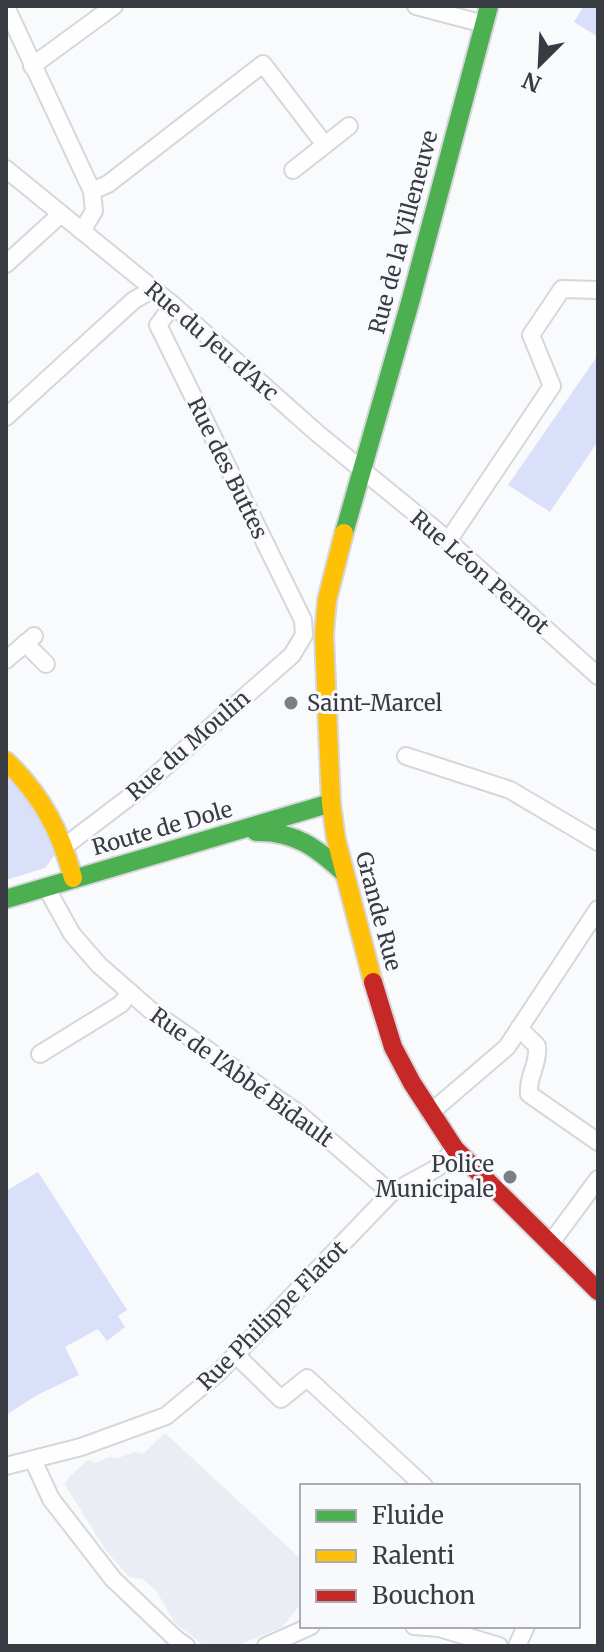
<svg xmlns="http://www.w3.org/2000/svg" width="604" height="1652" viewBox="0 0 604 1652" font-family="Merriweather,serif">
	<rect width="100%" height="100%" fill="#f9fafc"/>
	<path fill="#ebedf4" d="M 165,1433 L 302,1560 L 302,1603 L 281,1628 L 236,1646 L 203,1645 L 174,1622 L 157,1592 L 143,1579 L 129,1577 L 107,1552 L 65,1485 L 69,1477 L 88,1460 L 96,1463 L 108,1457 L 118,1458 L 135,1452 L 143,1454 Z"/>
	<g fill="#dae0f9">
		<path d="M 584,6 L 598,6 L 598,37 L 574,22 Z"/>
		<path d="M 598,355 L 598,441 L 550,512 L 508,485 Z"/>
		<path d="M 6,776 C 29,795 48,824 57,852 L 45,868 L 6,880 Z"/>
		<path d="M 38,1172 L 127,1310 L 118,1316 L 125,1327 L 107,1341 L 98,1329 L 65,1347 L 79,1375 L 37,1395 L 6,1415 L 6,1191 Z"/>
	</g>
	<g fill="none" stroke-linecap="round" stroke-linejoin="round">
		<defs>
			<g id="street">
				<path d="M 416,6 L 484,24"/>
				<path d="M 6,7 L 92,191 L 94,211 L 82,231"/>
				<path d="M 32,66 L 114,6"/>
				<path d="M 6,169 L 173,305 L 317,433 L 437,531 L 598,676"/>
				<path d="M 293,170 L 349,126"/>
				<path d="M 92,191 L 108,184 L 263,64 L 325,145"/>
				<path d="M 6,264 L 61,214"/>
				<path d="M 6,417 L 134,300 L 154,289"/>
				<path d="M 448,541 L 552,386 L 531,335 L 562,289 L 598,290"/>
				<path d="M 25,643 L 46,664"/>
				<path d="M 6,660 L 34,636"/>
				<path d="M 406,756 L 510,790 L 598,842"/>
				<path d="M 65,846 L 140,789 L 292,655 L 304,635 L 303,620 L 158,325 L 173,305"/>
				<path d="M 46,887 L 72,934 L 99,965 L 149,1009 L 298,1113 L 391,1193"/>
				<path d="M 519,1028 L 537,1046 C 539,1065 527,1077 529,1094 L 598,1142"/>
				<path d="M 40,1054 L 121,1004 L 130,992"/>
				<path d="M 430,1113 L 507,1047 L 598,909"/>
				<path d="M 550,1244 L 598,1179"/>
				<path d="M 236,1355 L 281,1399 L 307,1378 L 424,1486"/>
				<path d="M 33,1460 L 51,1499 L 113,1579 L 176,1639 L 186,1646"/>
				<path d="M 6,1466 L 81,1447 L 166,1416 L 219,1372 L 391,1193 L 437,1168 L 455,1149"/>
				<path d="M 414,1626 L 439,1628 L 499,1646"/>
				<path d="M 266,1646 L 311,1626"/>
				<path d="M 517,1646 L 526,1626"/>
			</g>
			<g id="fast">
				<path d="M 344,533 L 411,299 L 489,6"/>
				<path d="M 256,832 C 295,831 317,848 344,873"/>
				<path d="M 6,899 L 331,803"/>
			</g>
			<g id="slow">
				<path d="M 344,533 L 327,600 L 324,634 L 331,803 L 336,839 L 373,982"/>
				<path d="M 6,761 C 41,794 61,832 73,878"/>
			</g>
			<path id="jam" d="M 373,982 L 393,1047 L 412,1083 L 455,1149 L 598,1291"/>
		</defs>
		<use href="#street" stroke="#d5d7db" stroke-width="20"/>
		<use href="#fast" stroke="#d5d7db" stroke-width="22"/>
		<use href="#slow" stroke="#d5d7db" stroke-width="22"/>
		<use href="#jam" stroke="#d5d7db" stroke-width="22"/>
		<use href="#street" stroke="#fefeff" stroke-width="16"/>
		<use href="#fast" stroke="#4caf50" stroke-width="18"/>
		<use href="#slow" stroke="#ffc107" stroke-width="18"/>
		<use href="#jam" stroke="#c62828" stroke-width="18"/>
	</g>
	<g fill="#7c7e84" stroke="#f8f9fd" stroke-width="3">
		<circle cx="291" cy="703" r="8"/>
		<circle cx="510" cy="1177" r="8"/>
	</g>
	<g text-anchor="middle" dominant-baseline="central" stroke-width="6" stroke-linejoin="round" paint-order="stroke">
		<g font-size="22" fill="#393b43" stroke="#f8f9fd">
			<text transform="translate(403 232) rotate(-75)">Rue de la Villeneuve</text>
			<text transform="translate(212 341) rotate(41)">Rue du Jeu d'Arc</text>
			<text transform="translate(228 468) rotate(64)">Rue des Buttes</text>
			<text transform="translate(480 572) rotate(41)">Rue Léon Pernot</text>
			<text transform="translate(188 745) rotate(-41)">Rue du Moulin</text>
			<text transform="translate(162 828) rotate(-16)">Route de Dole</text>
			<text transform="translate(379 911) rotate(75)">Grande Rue</text>
			<text transform="translate(242 1077) rotate(36)">Rue de l'Abbé Bidault</text>
			<text transform="translate(272 1315) rotate(-45)">Rue Philippe Flatot</text>
		</g>
		<g font-size="22" fill="#393b43" stroke="#f8f9fd" text-anchor="start">
			<text x="307" y="703">Saint-Marcel</text>
			<text x="494" y="1164" text-anchor="end">Police<tspan x="494" dy="25">Municipale</tspan></text>
		</g>
	</g>
	<rect width="604" height="1652" fill="none" stroke="#393b43" stroke-width="16"/>
	<rect x="300" y="1484" width="280" height="144" fill="#f8f9fd" stroke="#acadb3" stroke-width="2"/>
	<rect x="316" y="1510" width="40" height="12" fill="#4caf50" stroke="#acadb3" stroke-width="2"/>
	<text x="372" y="1524" font-size="24" fill="#393b43">Fluide</text>
	<rect x="316" y="1550" width="40" height="12" fill="#ffc107" stroke="#acadb3" stroke-width="2"/>
	<text x="372" y="1564" font-size="24" fill="#393b43">Ralenti</text>
	<rect x="316" y="1590" width="40" height="12" fill="#c62828" stroke="#acadb3" stroke-width="2"/>
	<text x="372" y="1604" font-size="24" fill="#393b43">Bouchon</text>
	<g transform="translate(540 64) rotate(204)" stroke="#f8f9fd" stroke-width="6" paint-order="stroke">
	<path d="M0-6L14 30L0 20L-14 30Z" fill="#393b43"/>
	<text y="-12" font-size="22" font-weight="bold" text-anchor="middle" fill="#393b43">N</text>
	</g>
</svg>
